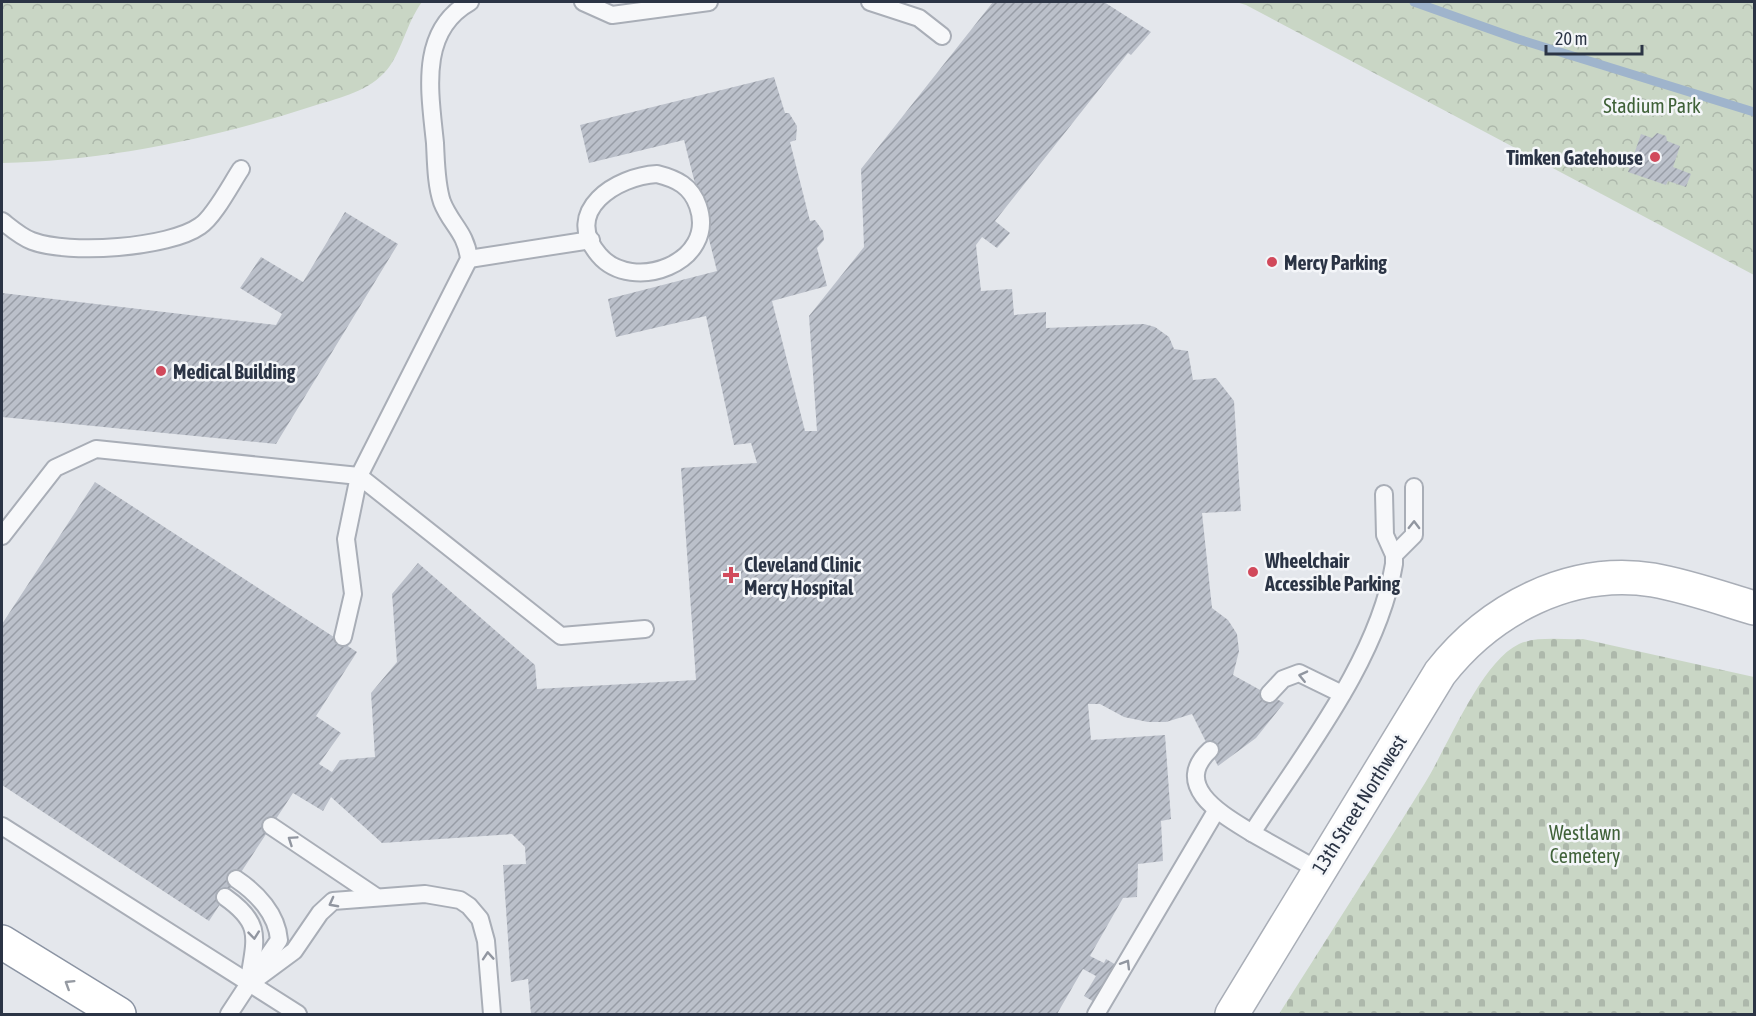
<svg xmlns="http://www.w3.org/2000/svg" width="1756" height="1016" viewBox="0 0 1756 1016" font-family="'Asap Condensed',sans-serif">
	<defs>
		<pattern id="forest-crowns" width="20" height="18" patternUnits="userSpaceOnUse" patternTransform="scale(1.5)"><rect width="20" height="18" fill="#c9d6c5"/><path d="M2 6a3 3 0 1 1 6 0M12 15a3 3 0 1 1 6 0" fill="none" stroke="#adb8ab"/></pattern>
		<pattern id="cemetery-stones" width="16" height="16" patternUnits="userSpaceOnUse" patternTransform="scale(1.5)"><rect width="16" height="16" fill="#c9d6c5"/><path d="M2 7V4a2 2 0 0 1 4 0v3zM10 15v-3a2 2 0 0 1 4 0v3z" fill="#adb8ab"/></pattern>
		<pattern id="building-hatch" width="6" height="6" patternUnits="userSpaceOnUse" patternTransform="scale(1.5)"><rect width="6" height="6" fill="#bbc0ca"/><path d="M-1 1l2-2M0 6l6-6M5 7l2-2" fill="none" stroke="#989da6"/></pattern>
	</defs>
	<rect width="100%" height="100%" fill="#e4e7ec"/>
	<g fill="url(#forest-crowns)">
		<path d="M 2,2 L 422,2 C 406,23 401,56 384,73 C 365,93 335,99 310,107 C 211,139 105,161 2,163 Z"/>
		<path d="M 1236,2 L 1754,2 L 1754,275 L 1246,5 Z"/>
	</g>
	<path fill="url(#cemetery-stones)" d="M 1583,639 L 1754,677 L 1754,1014 L 1279,1014 C 1328,937 1377,860 1425,783 C 1448,746 1481,662 1519,644 C 1537,636 1563,640 1583,639 Z"/>
	<g fill="none" stroke-linecap="round" stroke-linejoin="round">
		<path stroke="#9fb4cc" stroke-width="9" d="M 1414,2 L 1518,39 L 1754,112"/>
	</g>
	<g fill="url(#building-hatch)">
		<path d="M 993,2 L 1104,2 L 1151,32 L 1131,55 L 1128,53 L 995,221 L 1010,233 L 997,248 L 982,237 L 976,245 L 981,291 L 1012,289 L 1014,315 L 1046,312 L 1046,328 L 1144,324 L 1155,327 L 1169,337 L 1174,349 L 1188,351 L 1193,380 L 1216,378 L 1234,401 L 1241,511 L 1202,513 L 1212,608 L 1228,620 L 1237,634 L 1239,651 L 1233,675 L 1284,703 L 1256,738 L 1218,766 L 1192,714 L 1166,722 L 1148,722 L 1124,717 L 1100,704 L 1088,704 L 1091,740 L 1165,735 L 1171,819 L 1161,821 L 1163,861 L 1138,864 L 1137,897 L 1123,898 L 1090,956 L 1104,963 L 1106,959 L 1118,966 L 1096,1003 L 1084,996 L 1096,976 L 1083,969 L 1057,1014 L 531,1014 L 528,979 L 511,982 L 503,865 L 526,864 L 525,847 L 512,834 L 382,843 L 331,797 L 323,811 L 293,793 L 209,921 L 2,785 L 2,624 L 95,482 L 357,652 L 316,716 L 341,733 L 319,764 L 332,772 L 340,760 L 375,757 L 371,693 L 397,662 L 392,594 L 418,563 L 535,665 L 537,689 L 696,680 L 681,468 L 757,463 L 751,443 L 734,445 L 706,316 L 616,337 L 608,299 L 717,271 L 684,140 L 589,163 L 580,125 L 774,77 L 785,113 L 789,113 L 797,126 L 796,140 L 790,142 L 810,221 L 815,220 L 823,231 L 824,240 L 817,248 L 827,286 L 772,301 L 805,431 L 817,431 L 809,316 L 864,247 L 861,169 Z"/>
		<path d="M 1657,133 L 1666,136 L 1667,141 L 1680,146 L 1673,167 L 1691,174 L 1686,187 L 1668,181 L 1666,185 L 1628,172 L 1641,134 L 1652,138 Z"/>
		<path d="M 345,212 L 398,244 L 276,444 L 2,417 L 2,293 L 276,325 L 282,314 L 240,288 L 261,257 L 303,282 Z"/>
	</g>
	<g fill="none" stroke-linecap="round" stroke-linejoin="round">
		<defs>
			<g id="lane">
				<path d="M 583,2 L 612,15 L 709,2"/>
				<path d="M 870,2 L 919,18 L 942,36"/>
				<path d="M 657,174 C 677,179 691,186 698,206 C 718,263 632,294 599,255 C 561,211 617,176 657,174 Z"/>
				<path d="M 2,221 C 11,228 21,237 32,241 C 69,255 169,248 200,226 C 214,217 231,184 241,169"/>
				<path d="M 469,259 L 591,240"/>
				<path d="M 2,536 L 55,468 L 96,449 L 359,476 L 469,259 C 466,232 451,225 442,202 C 436,184 436,162 435,143 C 430,93 418,31 470,2"/>
				<path d="M 1394,555 L 1414,535 L 1414,487"/>
				<path d="M 343,637 L 353,594 L 346,539 L 359,476 L 561,636 L 645,629"/>
				<path d="M 1269,694 L 1283,679 L 1299,673 L 1342,694"/>
				<path d="M 1210,750 C 1170,787 1225,816 1252,833"/>
				<path d="M 2,826 L 298,1014"/>
				<path d="M 271,826 L 375,896"/>
				<path d="M 1318,870 L 1252,833 C 1304,752 1378,660 1394,564 L 1394,555 L 1385,535 L 1384,494"/>
				<path d="M 236,879 C 257,893 277,914 279,940 L 257,972"/>
				<path d="M 225,897 C 262,923 256,937 249,979"/>
				<path d="M 229,1014 L 248,985 L 294,951 L 320,913 L 333,901 L 425,894 L 460,900 L 469,906 L 480,919 L 486,941 L 492,1014"/>
				<path d="M 1096,1014 L 1216,811"/>
			</g>
			<path id="secondary" d="M 1232,1014 L 1440,673 C 1490,609 1570,567 1653,580 C 1687,586 1721,598 1754,608"/>
			<path id="highway" d="M 2,942 L 119,1014"/>
		</defs>
		<use href="#lane" stroke="#a9aeb7" stroke-width="20"/>
		<use href="#secondary" stroke="#a9aeb7" stroke-width="36"/>
		<use href="#highway" stroke="#8b94a3" stroke-width="36"/>
		<use href="#lane" stroke="#f7f8fa" stroke-width="16"/>
		<use href="#secondary" stroke="#fff" stroke-width="33"/>
		<use href="#highway" stroke="#fff" stroke-width="33"/>
	</g>
	<defs><path id="oneway-chevron" d="M-2-3.5L2.5 0L-2 3.5" fill="none" stroke-width="1.6" stroke-linecap="round" stroke-linejoin="round" transform="scale(1.5)"/></defs>
	<g stroke="#9196a0">
		<use href="#oneway-chevron" transform="translate(1414 525) rotate(-89)"/>
		<use href="#oneway-chevron" transform="translate(1303 676) rotate(-167)"/>
		<use href="#oneway-chevron" transform="translate(292 840) rotate(-146)"/>
		<use href="#oneway-chevron" transform="translate(333 903) rotate(152)"/>
		<use href="#oneway-chevron" transform="translate(254 935) rotate(84)"/>
		<use href="#oneway-chevron" transform="translate(488 956) rotate(-94)"/>
		<use href="#oneway-chevron" transform="translate(1126 964) rotate(-59)"/>
	</g>
	<use stroke="#959aa2" href="#oneway-chevron" transform="translate(69 984) rotate(-148)"/>
	<g fill="#d1495b" stroke="#f4f6f9" stroke-width="2">
		<circle cx="1655" cy="157" r="6"/>
		<circle cx="1272" cy="262" r="6"/>
		<circle cx="161" cy="371" r="6"/>
		<circle cx="1253" cy="572" r="6"/>
		<path d="M728 566h6v6h6v6h-6v6h-6v-6h-6v-6h6z"/>
	</g>
	<g text-anchor="middle" dominant-baseline="central" stroke-width="5" stroke-linejoin="round" paint-order="stroke">
		<g font-size="20" fill="#3f6138" stroke="#f4f6f9">
			<text x="1652" y="105">Stadium Park</text>
			<text x="1585" y="832">Westlawn<tspan x="1585" dy="23">Cemetery</tspan></text>
		</g>
		<g font-size="20" font-weight="bold" fill="#2b3445" stroke="#f4f6f9" text-anchor="start">
			<text x="1643" y="157" text-anchor="end">Timken Gatehouse</text>
			<text x="1284" y="262">Mercy Parking</text>
			<text x="173" y="371">Medical Building</text>
			<text x="1265" y="560">Wheelchair<tspan x="1265" dy="23">Accessible Parking</tspan></text>
			<text x="744" y="564">Cleveland Clinic<tspan x="744" dy="23">Mercy Hospital</tspan></text>
		</g>
		<g font-size="20" fill="#2b3445" stroke="#f4f6f9">
			<text transform="translate(1359 804) rotate(-58)">13th Street Northwest</text>
		</g>
	</g>
	<rect width="1756" height="1016" fill="none" stroke="#2b3445" stroke-width="6"/>
	<path d="M1546 45v9h96v-9" fill="none" stroke="#2b3445" stroke-width="3"/>
	<text x="1555" y="45" font-size="18" fill="#2b3445" stroke="#f4f6f9" stroke-width="4.5" paint-order="stroke">20 m</text>
</svg>
